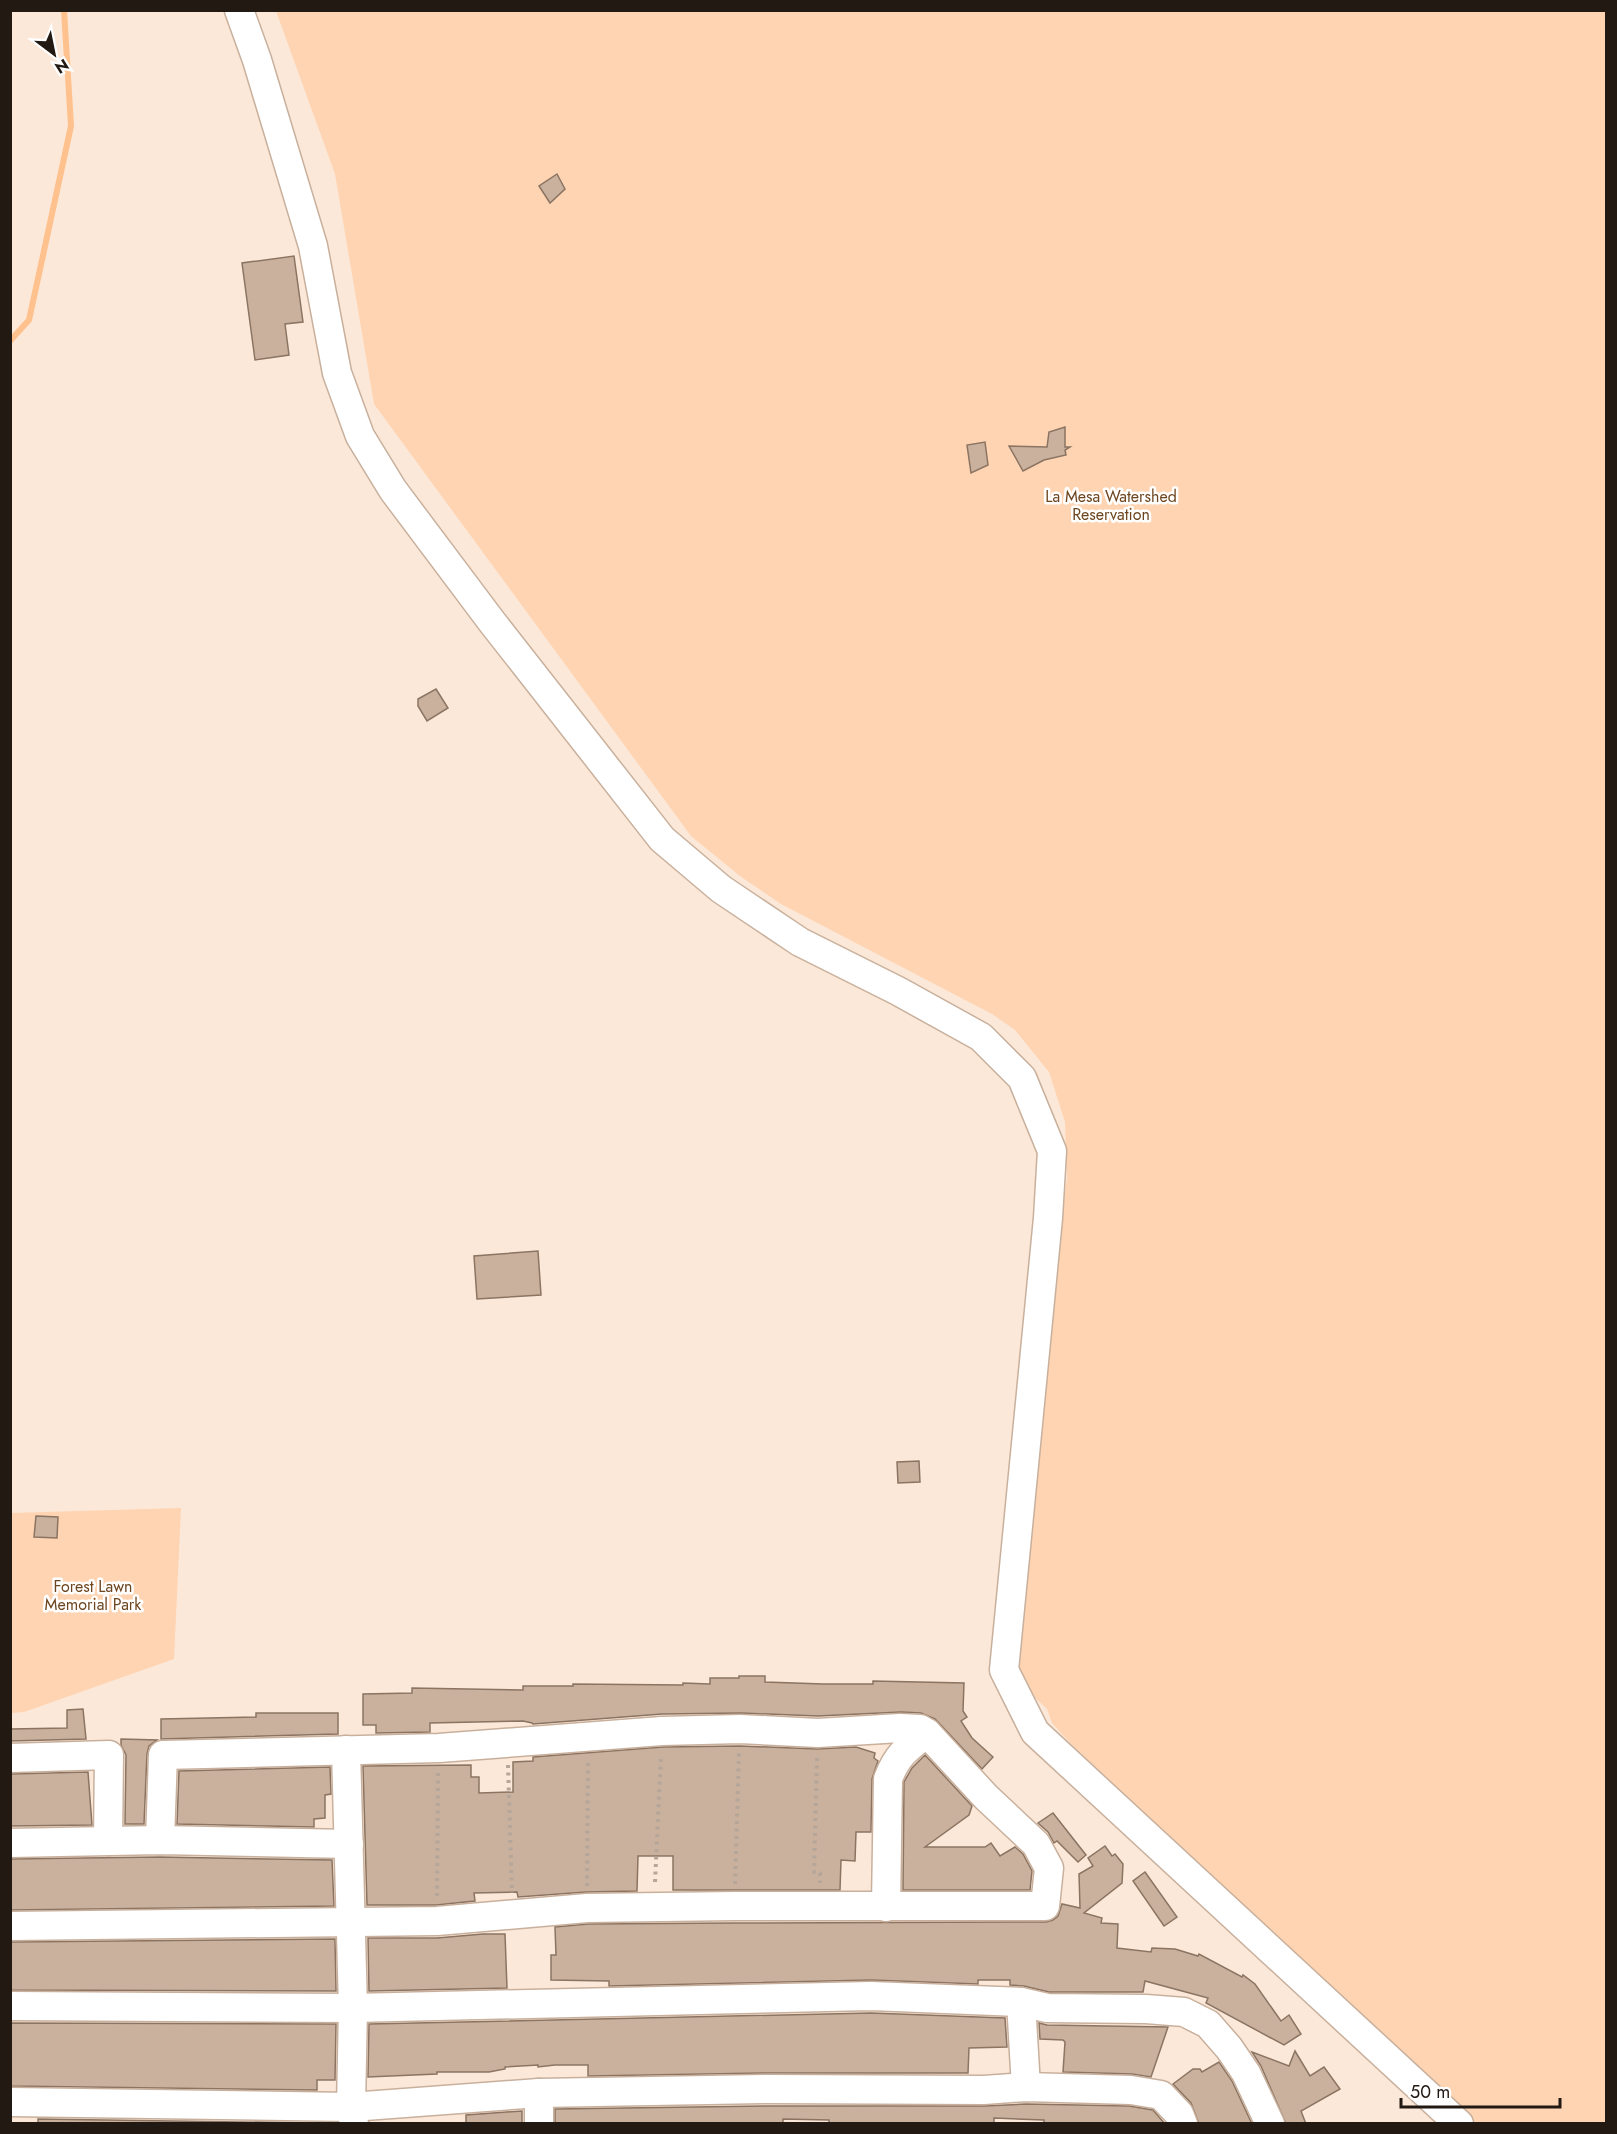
<svg xmlns="http://www.w3.org/2000/svg" width="1617" height="2134" viewBox="0 0 1617 2134" font-family="Jost,sans-serif">
	<rect width="100%" height="100%" fill="#fce8d8"/>
	<g fill="#fed4b2">
		<path d="M 276,11 L 1606,11 L 1606,2123 L 1473,2123 L 1070,1743 L 1052,1723 L 1047,1709 L 1007,1671 L 1067,1178 L 1065,1122 L 1049,1072 L 1015,1030 L 992,1014 L 781,904 L 740,876 L 691,836 L 374,404 L 335,174 Z"/>
		<path d="M 181,1508 L 174,1659 L 24,1712 L 11,1713 L 11,1513 Z"/>
	</g>
	<g fill="none" stroke-linecap="round" stroke-linejoin="round">
		<path stroke="#ffc18d" stroke-width="6" d="M 10,341 L 29,320 L 71,126 L 64,10"/>
	</g>
	<g fill="#c9b19d" stroke="#8b7462" stroke-width="1.5">
		<path d="M 557,174 L 565,189 L 550,203 L 539,186 Z"/>
		<path d="M 294,256 L 303,322 L 285,324 L 289,355 L 255,360 L 242,263 Z"/>
		<path d="M 1065,427 L 1065,447 L 1070,447 L 1065,450 L 1066,455 L 1044,460 L 1023,471 L 1009,446 L 1047,447 L 1049,432 Z"/>
		<path d="M 985,442 L 988,465 L 971,473 L 967,445 Z"/>
		<path d="M 436,689 L 448,708 L 427,721 L 418,706 L 418,699 Z"/>
		<path d="M 538,1251 L 541,1295 L 477,1299 L 474,1256 Z"/>
		<path d="M 919,1461 L 920,1482 L 898,1483 L 897,1462 Z"/>
		<path d="M 36,1516 L 58,1517 L 57,1538 L 34,1537 Z"/>
		<path d="M 739,1676 L 765,1676 L 765,1682 L 823,1684 L 873,1684 L 873,1681 L 964,1683 L 963,1711 L 967,1717 L 961,1721 L 972,1738 L 993,1757 L 982,1769 L 935,1719 L 921,1713 L 901,1712 L 818,1716 L 741,1713 L 662,1714 L 533,1724 L 532,1723 L 523,1721 L 430,1723 L 430,1732 L 376,1733 L 376,1725 L 363,1725 L 363,1694 L 412,1693 L 412,1688 L 523,1690 L 523,1686 L 573,1686 L 573,1684 L 683,1685 L 683,1683 L 710,1684 L 710,1678 L 739,1678 Z"/>
		<path d="M 83,1709 L 86,1739 L 10,1741 L 10,1729 L 67,1728 L 67,1710 Z"/>
		<path d="M 256,1713 L 338,1713 L 338,1734 L 161,1739 L 161,1719 L 256,1717 Z"/>
		<path d="M 121,1739 L 157,1740 L 149,1746 L 147,1754 L 144,1824 L 125,1824 L 126,1755 L 121,1745 Z"/>
		<path d="M 740,1746 L 817,1749 L 856,1747 L 875,1753 L 874,1758 L 878,1761 L 872,1779 L 871,1832 L 856,1832 L 855,1861 L 841,1860 L 840,1890 L 673,1890 L 673,1856 L 638,1856 L 637,1891 L 586,1892 L 518,1897 L 517,1892 L 474,1893 L 475,1901 L 436,1905 L 367,1905 L 363,1766 L 471,1765 L 471,1777 L 479,1777 L 479,1793 L 513,1792 L 513,1762 L 533,1761 L 533,1757 L 663,1747 Z"/>
		<path d="M 925,1755 L 972,1806 L 969,1815 L 925,1847 L 985,1847 L 991,1843 L 1000,1856 L 1015,1847 L 1023,1854 L 1032,1871 L 1030,1890 L 903,1890 L 904,1782 L 912,1768 Z"/>
		<path d="M 330,1767 L 331,1794 L 325,1795 L 325,1818 L 314,1819 L 314,1827 L 177,1824 L 179,1771 Z"/>
		<path d="M 88,1772 L 92,1825 L 10,1826 L 10,1774 Z"/>
		<path d="M 1053,1813 L 1086,1855 L 1078,1862 L 1057,1841 L 1054,1843 L 1048,1832 L 1038,1823 Z"/>
		<path d="M 1105,1846 L 1112,1856 L 1115,1854 L 1123,1864 L 1122,1883 L 1084,1913 L 1102,1918 L 1101,1923 L 1118,1924 L 1117,1948 L 1151,1952 L 1152,1948 L 1175,1949 L 1198,1956 L 1199,1954 L 1242,1977 L 1243,1975 L 1255,1984 L 1281,2021 L 1289,2015 L 1301,2034 L 1284,2045 L 1206,2003 L 1208,1998 L 1145,1981 L 1143,1992 L 1049,1992 L 1024,1986 L 1010,1985 L 1010,1980 L 978,1980 L 978,1984 L 871,1980 L 609,1986 L 609,1981 L 551,1980 L 551,1955 L 556,1955 L 555,1927 L 588,1924 L 735,1923 L 1046,1922 L 1053,1920 L 1058,1916 L 1062,1904 L 1080,1908 L 1079,1874 L 1093,1866 L 1088,1858 Z"/>
		<path d="M 160,1857 L 332,1860 L 334,1906 L 10,1910 L 10,1859 Z"/>
		<path d="M 1145,1872 L 1177,1917 L 1164,1926 L 1133,1881 Z"/>
		<path d="M 483,1934 L 505,1934 L 507,1988 L 369,1991 L 368,1938 L 437,1938 Z"/>
		<path d="M 335,1939 L 336,1991 L 10,1990 L 10,1942 Z"/>
		<path d="M 871,2013 L 1005,2018 L 1007,2047 L 969,2048 L 968,2073 L 769,2073 L 588,2076 L 588,2065 L 555,2065 L 538,2067 L 538,2065 L 505,2067 L 505,2069 L 489,2072 L 437,2072 L 437,2074 L 368,2077 L 369,2024 Z"/>
		<path d="M 10,2023 L 336,2024 L 335,2080 L 317,2080 L 317,2090 L 10,2086 Z"/>
		<path d="M 1039,2023 L 1047,2025 L 1168,2027 L 1151,2077 L 1132,2074 L 1063,2072 L 1065,2042 L 1063,2040 L 1040,2039 Z"/>
		<path d="M 1295,2051 L 1310,2076 L 1324,2067 L 1340,2089 L 1301,2111 L 1306,2124 L 1286,2124 L 1261,2066 L 1252,2052 L 1289,2066 Z"/>
		<path d="M 1219,2062 L 1232,2081 L 1252,2124 L 1199,2124 L 1191,2103 L 1173,2084 L 1193,2069 L 1200,2069 L 1202,2072 Z"/>
		<path d="M 1026,2104 L 1129,2106 L 1153,2110 L 1165,2124 L 1044,2124 L 1044,2120 L 994,2118 L 994,2124 L 829,2124 L 829,2120 L 783,2119 L 783,2124 L 555,2124 L 555,2109 L 769,2106 L 984,2106 Z"/>
		<path d="M 522,2111 L 522,2124 L 466,2124 L 466,2115 Z"/>
		<path d="M 38,2119 L 317,2123 L 317,2124 L 38,2124 Z"/>
	</g>
	<g fill="none" stroke-linecap="round" stroke-linejoin="round">
		<defs>
			<g id="minor">
				<path d="M 239,10 L 257,60 L 313,246 L 337,373 L 360,436 L 393,490 L 492,622 L 662,839 L 721,889 L 800,942 L 898,991 L 981,1037 L 1022,1078 L 1052,1151 L 1048,1218 L 1004,1670 L 1035,1732 L 1459,2124"/>
				<path d="M 346,1750 L 353,2008 L 351,2107 L 354,2124"/>
				<path d="M 10,1758 L 109,1755 L 108,1841"/>
				<path d="M 10,1843 L 160,1840 L 349,1844"/>
				<path d="M 886,1907 L 888,1779 C 897,1755 907,1748 927,1733"/>
				<path d="M 10,1926 L 437,1921 L 587,1908 L 735,1906 L 1045,1906 L 1049,1868 L 1036,1844 L 986,1797 L 927,1733 L 920,1729 L 900,1728 L 818,1733 L 740,1729 L 662,1731 L 439,1748 L 163,1755 L 160,1840"/>
				<path d="M 1021,2002 L 1026,2087"/>
				<path d="M 10,2006 L 353,2008 L 871,1996 L 1021,2002 L 1047,2008 L 1146,2009 L 1184,2012 L 1208,2024 L 1229,2048 L 1246,2073 L 1270,2124"/>
				<path d="M 539,2093 L 539,2124"/>
				<path d="M 10,2102 L 351,2107 L 539,2093 L 769,2089 L 984,2090 L 1026,2087 L 1131,2090 L 1161,2095 L 1179,2114 L 1183,2124"/>
			</g>
		</defs>
		<use href="#minor" stroke="#c8b09d" stroke-width="31"/>
		<g stroke="#b6a699" stroke-width="4" stroke-dasharray="3 4.5" stroke-linecap="butt">
			<path d="M 817,1758 L 814,1872 L 820,1873 L 820,1883"/>
			<path d="M 508,1765 L 512,1893"/>
			<path d="M 655,1882 L 661,1755"/>
			<path d="M 735,1884 L 739,1753"/>
			<path d="M 587,1886 L 588,1759"/>
			<path d="M 437,1896 L 438,1772"/>
		</g>
		<use href="#minor" stroke="#fff" stroke-width="28"/>
	</g>
	<g text-anchor="middle" dominant-baseline="central" stroke-width="5" stroke-linejoin="round" paint-order="stroke">
		<g font-size="16" fill="#6d451e" stroke="#fff">
			<text x="1111" y="496">La Mesa Watershed<tspan x="1111" dy="18">Reservation</tspan></text>
			<text x="93" y="1586">Forest Lawn<tspan x="93" dy="18">Memorial Park</tspan></text>
		</g>
	</g>
	<rect width="1617" height="2134" fill="none" stroke="#221912" stroke-width="24"/>
	<g transform="translate(54 54) rotate(148)" stroke="#ffffff" stroke-width="4.5" paint-order="stroke">
	<path d="M0-4.5L10 22L0 15L-10 22Z" fill="#221912"/>
	<text y="-9" font-size="16" font-weight="bold" text-anchor="middle" fill="#221912">N</text>
	</g>
	<path d="M1401 2098v9h159v-9" fill="none" stroke="#221912" stroke-width="3"/>
	<text x="1410" y="2098" font-size="18" fill="#221912" stroke="#ffffff" stroke-width="4.5" paint-order="stroke">50 m</text>
</svg>
